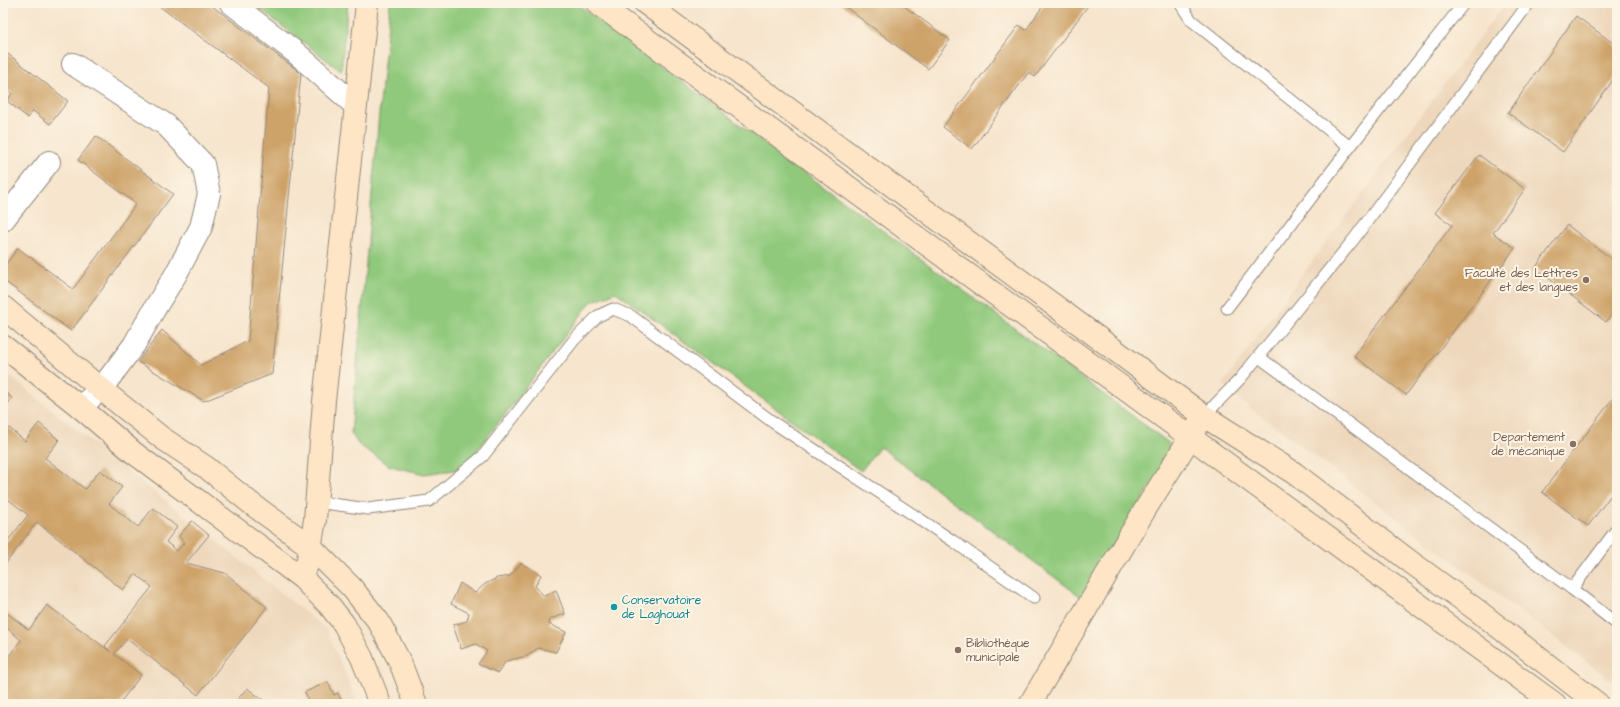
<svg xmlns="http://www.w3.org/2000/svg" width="1620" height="707" viewBox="0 0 1620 707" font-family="'Architects Daughter',sans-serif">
	<rect width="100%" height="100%" fill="#fcf5e5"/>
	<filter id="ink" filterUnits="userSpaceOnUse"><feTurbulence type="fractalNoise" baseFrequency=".025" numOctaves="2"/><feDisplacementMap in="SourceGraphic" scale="8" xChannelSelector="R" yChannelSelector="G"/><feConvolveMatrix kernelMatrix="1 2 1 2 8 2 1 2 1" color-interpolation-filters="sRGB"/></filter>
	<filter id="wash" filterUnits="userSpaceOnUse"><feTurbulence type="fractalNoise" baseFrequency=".012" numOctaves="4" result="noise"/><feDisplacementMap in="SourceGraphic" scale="16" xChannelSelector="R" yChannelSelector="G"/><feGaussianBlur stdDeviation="0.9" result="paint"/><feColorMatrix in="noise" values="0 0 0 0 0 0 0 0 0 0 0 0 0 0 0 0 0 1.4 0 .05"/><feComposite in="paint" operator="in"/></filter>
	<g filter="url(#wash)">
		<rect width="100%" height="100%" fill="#f7e5cd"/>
		<g fill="#eed7bb">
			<path d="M 1505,3 L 1617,3 L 1617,685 L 1244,403 L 1223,384 L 1309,265 Z"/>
			<path d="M 3,371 L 326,629 L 358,704 L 3,704 Z"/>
		</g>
		<g fill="#90c97c" stroke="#5e7a54">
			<path d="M 252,3 L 348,3 L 341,71 Z"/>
			<path d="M 390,3 L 576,3 L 1169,443 L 1170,456 L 1081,597 L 880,447 L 861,471 L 616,292 L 591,302 L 463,469 L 424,474 L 390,466 L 358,444 L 351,433 L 379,114 Z"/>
		</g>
		<g id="blocks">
			<g fill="#cea369">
				<path d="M 155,3 L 208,3 L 301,73 L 272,374 L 204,401 L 138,362 L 162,330 L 201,365 L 248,341 L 269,88 Z"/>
				<path d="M 840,3 L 900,3 L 950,40 L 928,69 Z"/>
				<path d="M 1045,3 L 1090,3 L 1035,77 L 1029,72 L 972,149 L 943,127 L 1019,25 L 1026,30 Z"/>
				<path d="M 1576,16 L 1617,46 L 1617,74 L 1563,152 L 1508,113 Z"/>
				<path d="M 3,50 L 68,101 L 50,124 L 33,111 L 28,118 L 7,101 L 12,93 L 3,86 Z"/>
				<path d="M 96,136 L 173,194 L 71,331 L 3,280 L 3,268 L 18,248 L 73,289 L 136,204 L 78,160 Z"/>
				<path d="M 1479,155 L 1525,189 L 1493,233 L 1515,248 L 1406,395 L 1354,356 L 1452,225 L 1435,213 Z"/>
				<path d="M 1567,225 L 1617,263 L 1617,308 L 1606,322 L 1535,268 Z"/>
				<path d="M 3,390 L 12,398 L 3,410 Z"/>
				<path d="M 1617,393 L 1617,487 L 1588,526 L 1542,492 Z"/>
				<path d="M 3,423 L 25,441 L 39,423 L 59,440 L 45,458 L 85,489 L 100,470 L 122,487 L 109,504 L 138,527 L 153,508 L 177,527 L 166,542 L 177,551 L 184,543 L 179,536 L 192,521 L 209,535 L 186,563 L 225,573 L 267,607 L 198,695 L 127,639 L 114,654 L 141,675 L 119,704 L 13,704 L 3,697 L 3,664 L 21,640 L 7,628 L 3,633 L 3,610 L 29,630 L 47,605 L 111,652 L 105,646 L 152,587 L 135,574 L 123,590 L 37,522 L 3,567 L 3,547 L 28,515 L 3,495 Z"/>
				<path d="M 521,563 L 541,575 L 535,586 L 544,596 L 556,590 L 565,614 L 550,619 L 549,624 L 566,632 L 556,652 L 538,648 L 527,656 L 506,661 L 498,673 L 478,664 L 487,651 L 476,644 L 461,649 L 453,625 L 467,621 L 469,613 L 451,604 L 460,583 L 475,593 L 485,584 L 497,578 L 510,576 Z"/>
				<path d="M 328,682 L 334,695 L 338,693 L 343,704 L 310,704 L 305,692 Z"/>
				<path d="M 247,688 L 268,704 L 234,704 Z"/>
			</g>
		</g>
	</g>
	<g filter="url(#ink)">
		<use href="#blocks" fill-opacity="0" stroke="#91887c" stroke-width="1"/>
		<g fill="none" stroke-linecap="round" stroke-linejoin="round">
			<defs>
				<g id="lane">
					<path d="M 1180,3 L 1191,20 L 1350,147"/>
					<path d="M 1227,308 L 1350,147 L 1464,3"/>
					<path d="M 1259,357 L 1572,589 L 1617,624"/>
					<path d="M 1204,416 L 1240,379 L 1354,239 L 1529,3"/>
					<path d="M 317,502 L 368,509 L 429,501 L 483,456 L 574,340 L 598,316 L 613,309 L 631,316 L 774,423 L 953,541 L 1034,598"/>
					<path d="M 1572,589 L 1617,529"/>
				</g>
				<g id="street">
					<path d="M 231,3 L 295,52 L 356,106"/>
					<path d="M 73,64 L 166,125 L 203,164 L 209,194 L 201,227 L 176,274 L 155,308 L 134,345 L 101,389 L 80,407"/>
					<path d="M 3,220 L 49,162"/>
				</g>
				<g id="secondary">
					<path d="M 597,3 L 1555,704"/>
					<path d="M 645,3 L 1204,416 L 1294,473 L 1412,563 L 1478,611 L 1598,704"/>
					<path d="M 3,307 L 101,389 L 162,438 L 207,468 L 253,505 L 311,547 L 352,588 L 379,622 L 400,662 L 416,704"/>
					<path d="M 3,346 L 80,407 L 134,453 L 302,578 L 329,605 L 344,624 L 362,658 L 380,704"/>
					<path d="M 302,578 L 307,565 L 315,520 L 324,401 L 367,3"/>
					<path d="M 1030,704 L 1146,508 L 1198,425"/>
				</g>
			</defs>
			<use href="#lane" stroke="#91887c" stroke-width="13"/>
			<use href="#street" stroke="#91887c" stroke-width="24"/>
			<use href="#secondary" stroke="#91887c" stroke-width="24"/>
			<use href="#lane" stroke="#fff" stroke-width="11"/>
			<use href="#street" stroke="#fff" stroke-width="22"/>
			<use href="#secondary" stroke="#fde5c5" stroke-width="22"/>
		</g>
	</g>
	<g fill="#8d6e63" stroke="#fcf5e5" stroke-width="1.5">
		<circle cx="1586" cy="280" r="4"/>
		<circle cx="1573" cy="444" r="4"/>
		<circle cx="958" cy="650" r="4"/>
	</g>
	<circle fill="#0f9aa8" stroke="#fcf5e5" stroke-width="1.5" cx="614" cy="607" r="4"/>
	<g text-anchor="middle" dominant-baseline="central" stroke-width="4" stroke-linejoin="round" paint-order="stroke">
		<g font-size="12" fill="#785e54" stroke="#fcf5e5" text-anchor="end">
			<text x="1578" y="273">Faculté des Lettres<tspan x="1578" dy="14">et des langues</tspan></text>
			<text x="1565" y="437">Departement<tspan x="1565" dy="14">de mécanique</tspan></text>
			<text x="966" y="643" text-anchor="start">Bibliothèque<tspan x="966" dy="14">municipale</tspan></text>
		</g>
		<g font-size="12" fill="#0d838f" stroke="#fcf5e5" text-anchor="start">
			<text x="622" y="600">Conservatoire<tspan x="622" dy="14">de Laghouat</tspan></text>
		</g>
	</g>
	<rect width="1620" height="707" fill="none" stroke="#fcf5e5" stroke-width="16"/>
</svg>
